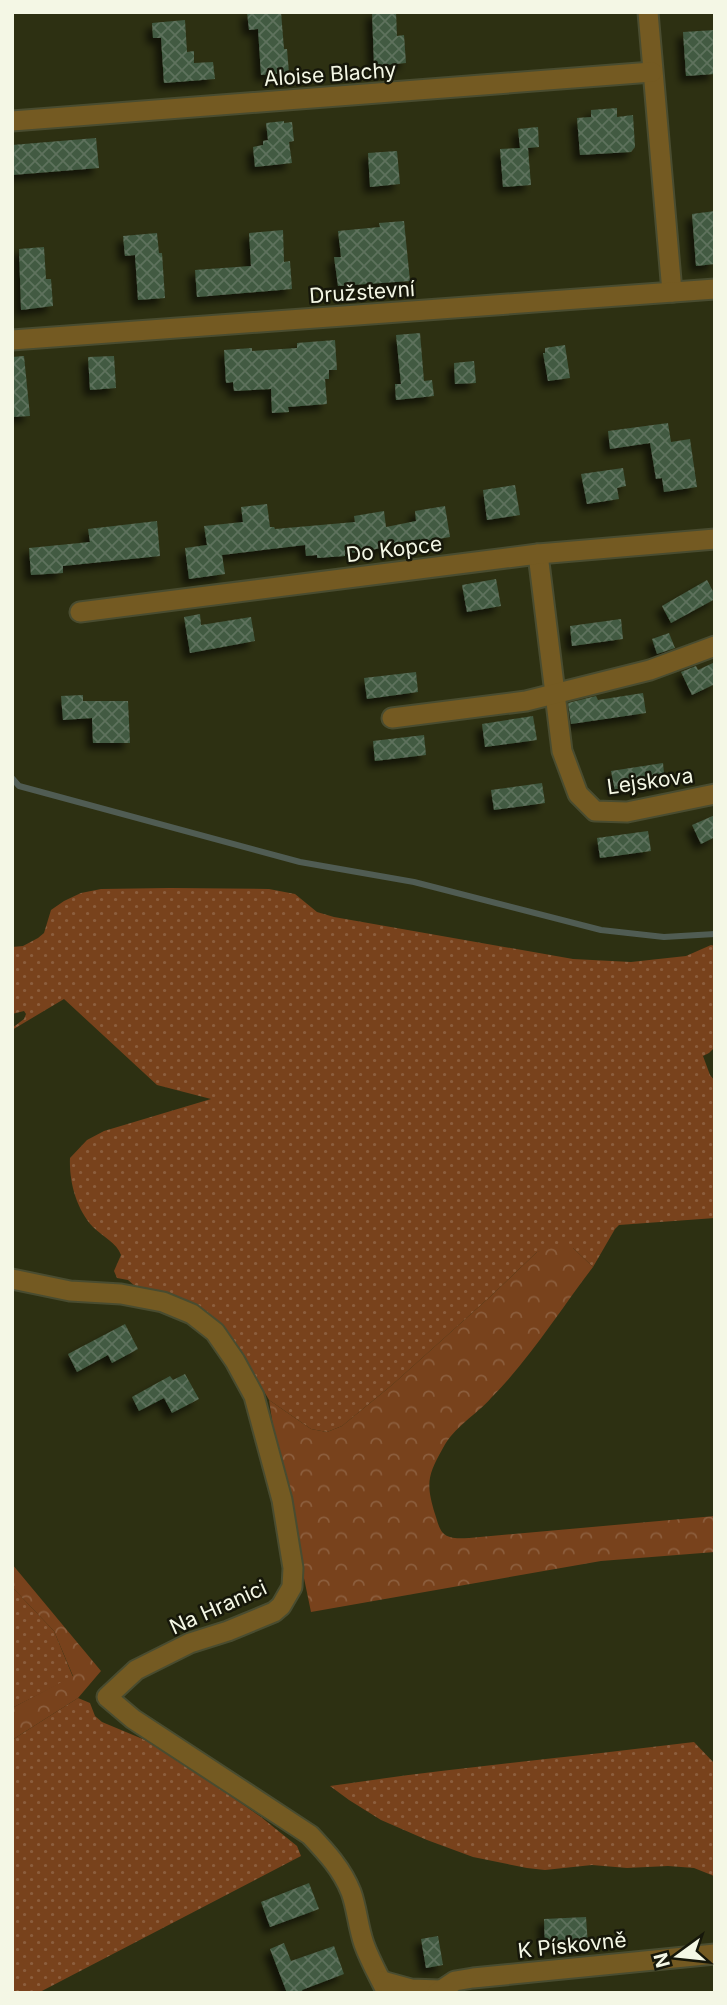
<svg xmlns="http://www.w3.org/2000/svg" width="727" height="2005" viewBox="0 0 727 2005" font-family="Inter,sans-serif">
	<defs>
		<pattern id="grass-dots" width="8" height="8" patternUnits="userSpaceOnUse" patternTransform="scale(1.75)"><rect width="8" height="8" fill="#78421c"/><path d="M2 2h.1M6 6h.1" fill="none" stroke="#8c5e3d" stroke-width="1.8" stroke-linecap="round"/></pattern>
		<pattern id="forest-crowns" width="20" height="18" patternUnits="userSpaceOnUse" patternTransform="scale(1.75)"><rect width="20" height="18" fill="#78421c"/><path d="M2 6a3 3 0 1 1 6 0M12 15a3 3 0 1 1 6 0" fill="none" stroke="#8c5e3d"/></pattern>
		<pattern id="building-cross-hatch" width="8" height="8" patternUnits="userSpaceOnUse" patternTransform="scale(1.75)"><rect width="8" height="8" fill="#425a42"/><path d="M0 0l8 8M0 8l8-8" fill="none" stroke="#5e725d"/></pattern>
		<filter id="shadow"><feDropShadow dx="-6" dy="6" stdDeviation="3.5" flood-color="#0009"/></filter>
	</defs>
	<rect width="100%" height="100%" fill="#2d3012"/>
	<g fill="url(#grass-dots)">
		<path d="M 170,888 L 269,889 L 295,894 L 317,912 L 334,917 L 573,959 L 631,962 L 686,956 L 711,945 L 715,946 L 715,1047 L 709,1053 L 703,1056 L 710,1075 L 715,1081 L 715,1218 L 619,1225 L 615,1229 L 593,1267 L 573,1248 L 537,1252 L 492,1295 L 392,1385 L 342,1426 L 327,1432 L 311,1429 L 269,1400 L 239,1348 L 221,1327 L 162,1293 L 135,1286 L 128,1280 L 117,1278 L 114,1271 L 121,1255 C 117,1243 102,1236 93,1227 C 76,1209 69,1181 70,1158 L 87,1140 L 104,1131 L 211,1099 L 157,1085 L 64,999 L 12,1030 L 12,1028 L 24,1019 L 26,1014 L 24,1011 L 12,1014 L 12,947 L 23,946 L 38,938 L 44,933 L 51,910 L 64,901 L 81,893 L 101,889 Z"/>
		<path d="M 12,1587 L 54,1631 L 73,1677 L 12,1708 Z"/>
		<path d="M 78,1698 L 90,1703 L 95,1716 L 102,1722 L 157,1745 L 261,1817 L 297,1846 L 301,1856 L 38,1993 L 12,1993 L 12,1740 Z"/>
		<path d="M 694,1742 L 715,1764 L 714,1876 L 694,1868 L 668,1866 L 627,1868 L 592,1865 L 545,1870 L 527,1868 L 473,1857 L 427,1840 L 381,1820 L 349,1800 L 330,1786 C 451,1768 573,1757 694,1742 Z"/>
	</g>
	<g fill="url(#forest-crowns)">
		<path d="M 558,1245 L 573,1248 L 593,1267 C 561,1309 528,1361 491,1398 C 476,1415 454,1427 443,1448 C 427,1476 426,1484 435,1514 C 437,1520 439,1529 443,1533 C 450,1540 461,1538 469,1538 L 715,1516 L 715,1552 L 601,1561 L 311,1612 L 274,1433 L 269,1400 L 311,1429 L 327,1432 L 342,1426 L 392,1385 L 492,1295 L 537,1252 Z"/>
		<path d="M 12,1564 L 101,1671 L 78,1698 L 12,1740 L 12,1708 L 73,1676 L 54,1631 L 12,1587 Z"/>
	</g>
	<g fill="none" stroke-linecap="round" stroke-linejoin="round">
		<path stroke="#505c53" stroke-width="6" d="M 12,778 L 19,786 L 300,862 L 414,882 L 601,930 L 664,937 L 715,934"/>
	</g>
	<g fill="url(#building-cross-hatch)" filter="url(#shadow)">
		<path d="M 247,12 L 281,12 L 284,49 L 287,49 L 289,73 L 261,75 L 258,29 L 249,30 Z"/>
		<path d="M 372,12 L 396,12 L 397,36 L 404,35 L 406,63 L 374,66 Z"/>
		<path d="M 185,20 L 187,52 L 194,51 L 194,63 L 213,62 L 215,79 L 164,83 L 161,38 L 153,38 L 152,23 Z"/>
		<path d="M 715,30 L 715,74 L 686,76 L 683,32 Z"/>
		<path d="M 617,108 L 617,117 L 633,115 L 635,147 L 631,152 L 580,155 L 577,118 L 591,117 L 591,110 Z"/>
		<path d="M 284,121 L 284,123 L 292,122 L 294,141 L 289,142 L 292,163 L 255,167 L 253,147 L 263,145 L 263,141 L 268,140 L 266,123 Z"/>
		<path d="M 538,127 L 539,147 L 528,148 L 531,185 L 503,187 L 500,149 L 520,148 L 518,129 Z"/>
		<path d="M 96,138 L 99,168 L 12,175 L 12,145 Z"/>
		<path d="M 397,151 L 400,184 L 370,187 L 368,153 Z"/>
		<path d="M 715,211 L 715,264 L 696,266 L 692,214 Z"/>
		<path d="M 404,221 L 410,281 L 338,286 L 334,257 L 341,257 L 338,231 L 380,227 L 379,223 Z"/>
		<path d="M 283,230 L 284,262 L 290,261 L 292,289 L 197,297 L 195,270 L 251,266 L 249,233 Z"/>
		<path d="M 157,233 L 159,253 L 162,253 L 165,298 L 138,300 L 135,255 L 125,256 L 123,236 Z"/>
		<path d="M 44,247 L 46,279 L 51,279 L 53,306 L 21,310 L 19,249 Z"/>
		<path d="M 420,333 L 424,381 L 432,380 L 434,396 L 396,400 L 395,384 L 401,384 L 396,335 Z"/>
		<path d="M 335,340 L 337,370 L 329,370 L 329,379 L 325,379 L 327,404 L 288,407 L 289,412 L 272,413 L 271,389 L 234,391 L 233,382 L 226,383 L 224,350 L 252,348 L 252,351 L 297,348 L 297,343 Z"/>
		<path d="M 565,345 L 570,378 L 548,381 L 543,353 L 545,353 L 545,348 Z"/>
		<path d="M 24,356 L 30,416 L 12,417 L 12,357 Z"/>
		<path d="M 114,356 L 116,388 L 90,390 L 88,357 Z"/>
		<path d="M 474,361 L 476,383 L 455,384 L 454,363 Z"/>
		<path d="M 668,423 L 671,442 L 690,439 L 697,487 L 664,492 L 662,478 L 656,479 L 650,443 L 610,449 L 608,431 Z"/>
		<path d="M 623,468 L 626,486 L 617,488 L 619,499 L 587,504 L 581,474 Z"/>
		<path d="M 515,485 L 520,515 L 487,520 L 483,490 Z"/>
		<path d="M 267,504 L 270,527 L 274,527 L 275,529 L 355,522 L 354,516 L 384,511 L 386,527 L 416,521 L 415,511 L 445,506 L 450,537 L 420,542 L 420,539 L 389,544 L 389,547 L 345,554 L 345,556 L 317,558 L 317,555 L 306,556 L 305,545 L 222,555 L 225,574 L 189,579 L 185,548 L 207,545 L 204,526 L 243,522 L 241,507 Z"/>
		<path d="M 157,521 L 160,556 L 63,566 L 63,573 L 31,575 L 29,548 L 90,542 L 88,529 Z"/>
		<path d="M 496,579 L 501,606 L 467,612 L 462,585 Z"/>
		<path d="M 707,580 L 715,595 L 715,599 L 671,623 L 662,606 Z"/>
		<path d="M 200,614 L 201,625 L 251,617 L 255,641 L 190,653 L 184,617 Z"/>
		<path d="M 621,619 L 623,639 L 572,646 L 570,626 Z"/>
		<path d="M 669,633 L 675,648 L 657,654 L 652,639 Z"/>
		<path d="M 715,662 L 715,684 L 692,695 L 681,672 L 696,666 L 698,670 Z"/>
		<path d="M 416,672 L 418,692 L 367,699 L 364,678 Z"/>
		<path d="M 643,693 L 646,713 L 571,724 L 568,703 L 596,696 L 598,700 Z"/>
		<path d="M 83,695 L 83,701 L 128,701 L 130,743 L 93,743 L 92,718 L 63,720 L 61,696 Z"/>
		<path d="M 533,716 L 537,740 L 485,747 L 482,724 Z"/>
		<path d="M 424,735 L 426,755 L 375,761 L 373,741 Z"/>
		<path d="M 663,763 L 665,783 L 615,791 L 611,771 Z"/>
		<path d="M 542,783 L 545,803 L 494,810 L 491,790 Z"/>
		<path d="M 715,815 L 715,837 L 701,844 L 692,825 Z"/>
		<path d="M 648,831 L 651,851 L 600,858 L 597,838 Z"/>
		<path d="M 125,1324 L 138,1349 L 112,1363 L 108,1355 L 77,1372 L 68,1354 Z"/>
		<path d="M 185,1374 L 199,1399 L 172,1413 L 164,1398 L 139,1411 L 132,1397 L 170,1376 L 173,1380 Z"/>
		<path d="M 309,1883 L 319,1909 L 270,1927 L 261,1902 Z"/>
		<path d="M 586,1917 L 588,1945 L 545,1947 L 544,1919 Z"/>
		<path d="M 438,1936 L 443,1965 L 426,1968 L 421,1939 Z"/>
		<path d="M 284,1943 L 291,1961 L 334,1946 L 344,1974 L 302,1990 L 303,1993 L 287,1993 L 270,1949 Z"/>
	</g>
	<g fill="none" stroke-linecap="round" stroke-linejoin="round">
		<defs>
			<g id="street">
				<path d="M 648,12 L 672,292"/>
				<path d="M 12,121 L 652,72"/>
				<path d="M 12,340 L 715,289"/>
				<path d="M 538,554 L 562,751 L 578,794 L 595,811 L 627,812 L 715,794"/>
				<path d="M 80,612 L 538,554 L 715,539"/>
				<path d="M 392,718 L 526,701 L 650,670 L 715,646"/>
				<path d="M 12,1279 L 70,1291 L 121,1294 L 163,1302 L 192,1314 L 215,1332 L 235,1361 L 254,1396 L 282,1500 L 293,1568 L 292,1587 L 281,1606 L 274,1612 L 228,1631 L 190,1643 L 136,1670 L 107,1697 L 133,1719 L 310,1835 C 326,1852 342,1869 351,1892 C 357,1908 358,1927 364,1944 C 370,1961 379,1976 387,1993"/>
				<path d="M 382,1981 L 411,1989 L 440,1990"/>
				<path d="M 437,1993 L 455,1981 L 473,1978 L 715,1954"/>
			</g>
		</defs>
		<use href="#street" stroke="#494c30" stroke-width="23"/>
		<use href="#street" stroke="#745a22" stroke-width="19"/>
	</g>
	<g text-anchor="middle" dominant-baseline="central" stroke-width="5" stroke-linejoin="round" paint-order="stroke">
		<g font-size="21" fill="#f4f7e5" stroke="#16170a">
			<text transform="translate(330 74) rotate(-4)">Aloise Blachy</text>
			<text transform="translate(362 292) rotate(-4)">Družstevní</text>
			<text transform="translate(394 549) rotate(-7)">Do Kopce</text>
			<text transform="translate(650 781) rotate(-8)">Lejskova</text>
			<text transform="translate(218 1607) rotate(-24)">Na Hranici</text>
			<text transform="translate(572 1945) rotate(-6)">K Pískovně</text>
		</g>
	</g>
	<rect width="727" height="2005" fill="none" stroke="#f4f7e5" stroke-width="28"/>
	<g transform="translate(678 1956) rotate(255)" stroke="#16170a" stroke-width="5" paint-order="stroke">
	<path d="M0-5L12 26L0 18L-12 26Z" fill="#f4f7e5"/>
	<text y="-10" font-size="19" font-weight="bold" text-anchor="middle" fill="#f4f7e5">N</text>
	</g>
</svg>
